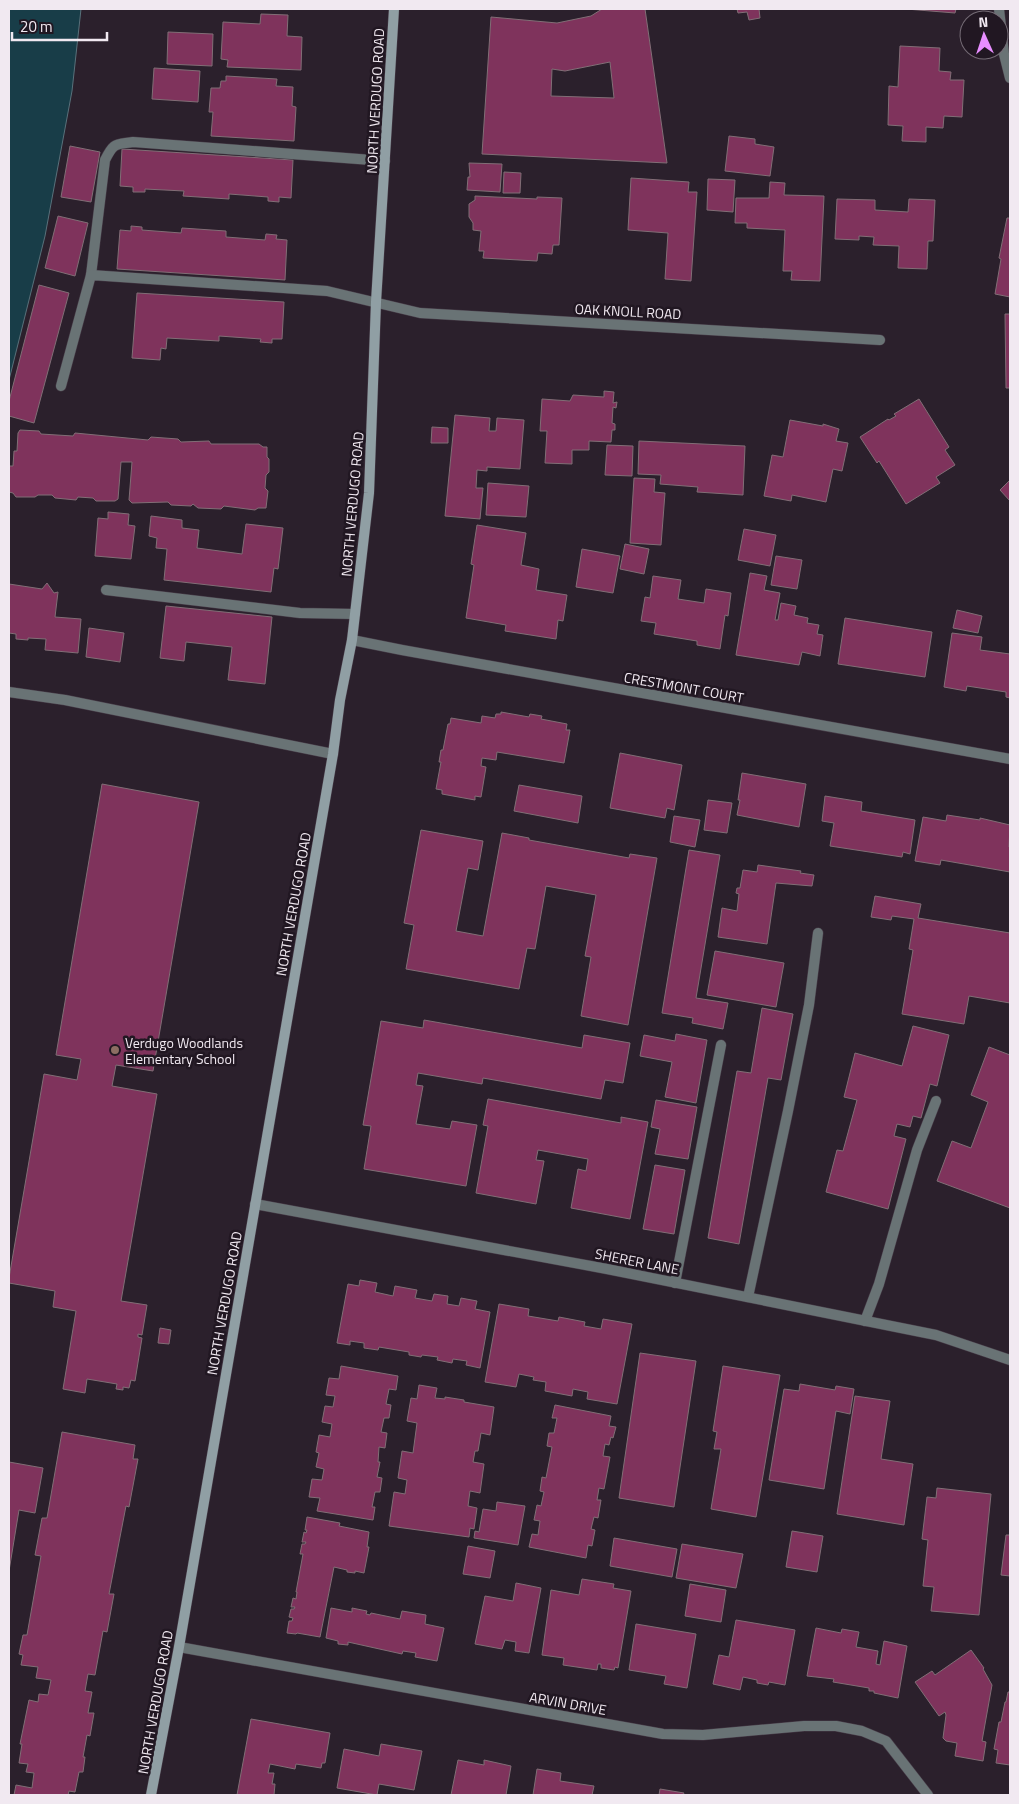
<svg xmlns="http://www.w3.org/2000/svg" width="1019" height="1804" viewBox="0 0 1019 1804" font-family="'Titillium Web',sans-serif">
	<rect width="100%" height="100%" fill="#2b202c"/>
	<path fill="#183d48" stroke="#59717b" d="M 9,9 L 81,9 L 72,91 L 45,236 L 9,380 Z"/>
	<g fill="#7f335c" stroke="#816e76" fill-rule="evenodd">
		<path d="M 602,9 L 645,9 L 667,163 L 482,154 L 491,17 L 557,23 L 591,16 ZM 610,62 L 614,98 L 551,96 L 552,69 L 565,71 Z"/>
		<path d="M 737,9 L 759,9 L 760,18 L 749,20 L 747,12 L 738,13 Z"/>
		<path d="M 906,9 L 956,9 L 955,13 Z"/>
		<path d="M 261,14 L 288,15 L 287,36 L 302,37 L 301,70 L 227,67 L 228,60 L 221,59 L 223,22 L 260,24 Z"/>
		<path d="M 168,32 L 213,34 L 212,66 L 167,64 Z"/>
		<path d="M 900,46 L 940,48 L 939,71 L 951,72 L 950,80 L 964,80 L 962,117 L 944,116 L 943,128 L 926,127 L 926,142 L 902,141 L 903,126 L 888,125 L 889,86 L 898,87 Z"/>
		<path d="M 154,68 L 200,71 L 198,102 L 152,99 Z"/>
		<path d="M 226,76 L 277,79 L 276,86 L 293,87 L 292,106 L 296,107 L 294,141 L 211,136 L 213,112 L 209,112 L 211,88 L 220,88 L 221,81 L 226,81 Z"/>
		<path d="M 729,136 L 755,139 L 755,144 L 774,147 L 770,176 L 725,171 Z"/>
		<path d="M 70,146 L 100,152 L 91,202 L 61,197 Z"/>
		<path d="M 122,149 L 293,160 L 291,198 L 279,197 L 279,202 L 268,201 L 268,197 L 229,194 L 229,199 L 183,196 L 184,191 L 145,189 L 145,192 L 133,192 L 133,187 L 120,186 Z"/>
		<path d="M 469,163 L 502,164 L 500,192 L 467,190 L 468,177 L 470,177 Z"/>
		<path d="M 504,172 L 521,173 L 520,193 L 503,193 Z"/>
		<path d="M 631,178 L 689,182 L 688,192 L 697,192 L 691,281 L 665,279 L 668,233 L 628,230 Z"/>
		<path d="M 708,179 L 735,180 L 733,212 L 707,210 Z"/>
		<path d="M 770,182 L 785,183 L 784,195 L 824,196 L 820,281 L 791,280 L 792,271 L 783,271 L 785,230 L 747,228 L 747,223 L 735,223 L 736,198 L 769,198 Z"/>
		<path d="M 475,196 L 537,199 L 537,197 L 562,198 L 559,245 L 553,245 L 552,254 L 538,253 L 537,261 L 483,258 L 484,251 L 479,251 L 481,231 L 473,230 L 473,223 L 469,217 L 469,204 L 475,200 Z"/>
		<path d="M 837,199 L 875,200 L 875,210 L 908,212 L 909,199 L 935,200 L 933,241 L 928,241 L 927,269 L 898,268 L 899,246 L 873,245 L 874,237 L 859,236 L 859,240 L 835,239 Z"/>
		<path d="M 58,216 L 88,223 L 75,276 L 45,268 Z"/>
		<path d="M 1007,218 L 1010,218 L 1010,297 L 995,294 L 1001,259 L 999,258 Z"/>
		<path d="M 131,226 L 142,227 L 142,230 L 181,233 L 182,228 L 226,231 L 226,237 L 265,240 L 266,234 L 277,235 L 276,239 L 287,240 L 285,280 L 117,269 L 120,230 L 131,231 Z"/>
		<path d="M 39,285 L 69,293 L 34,423 L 9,416 L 9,401 Z"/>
		<path d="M 137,293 L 284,302 L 282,339 L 272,339 L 272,343 L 260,342 L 261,339 L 219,336 L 219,341 L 167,338 L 166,349 L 161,348 L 160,360 L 132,358 Z"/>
		<path d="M 1005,314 L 1010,314 L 1010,388 L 1006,388 Z"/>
		<path d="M 604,391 L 614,392 L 613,403 L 617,402 L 616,408 L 613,407 L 612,423 L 615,424 L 615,430 L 612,430 L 611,442 L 589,441 L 589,450 L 572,450 L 572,464 L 545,463 L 547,431 L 540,431 L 542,399 L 570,401 L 573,395 L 604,397 Z"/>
		<path d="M 919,399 L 949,447 L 945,450 L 955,465 L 936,477 L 940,483 L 906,504 L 879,461 L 877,463 L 860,437 L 888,419 L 889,420 L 896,416 L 894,414 Z"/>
		<path d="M 455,415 L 490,418 L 489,431 L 496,431 L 497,418 L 524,420 L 520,469 L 487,467 L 487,471 L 477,470 L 476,488 L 483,488 L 480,519 L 445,516 Z"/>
		<path d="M 790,420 L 823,426 L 823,424 L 839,429 L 836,441 L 848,443 L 842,471 L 833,469 L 826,502 L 792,495 L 791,501 L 764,496 L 772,455 L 783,457 Z"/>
		<path d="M 432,427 L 448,428 L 448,443 L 431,443 Z"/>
		<path d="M 20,430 L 39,431 L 41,434 L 73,436 L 75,433 L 148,440 L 151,437 L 178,439 L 181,442 L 209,441 L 211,444 L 259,444 L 263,447 L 267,447 L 267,457 L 269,459 L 269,472 L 266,475 L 265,488 L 268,491 L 266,508 L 258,508 L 255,510 L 224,506 L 221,509 L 198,508 L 193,504 L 191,506 L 171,505 L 168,502 L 132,503 L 129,500 L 132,462 L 121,462 L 118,499 L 115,501 L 96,501 L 93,498 L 78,497 L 76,500 L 55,498 L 52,495 L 38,495 L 35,497 L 16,497 L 13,493 L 9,492 L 9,466 L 13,466 L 14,451 L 17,451 L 18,433 Z"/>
		<path d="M 639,441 L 745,446 L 743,495 L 697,492 L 698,487 L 660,484 L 661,475 L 638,474 Z"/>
		<path d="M 607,445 L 633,446 L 632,476 L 605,475 Z"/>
		<path d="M 634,478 L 655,479 L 654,492 L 665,493 L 661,545 L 630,543 Z"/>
		<path d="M 1010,480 L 1010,501 L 1000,490 Z"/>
		<path d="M 488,483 L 529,486 L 526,517 L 486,515 Z"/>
		<path d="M 108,512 L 129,514 L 128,525 L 135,526 L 131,559 L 95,556 L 98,518 L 108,519 Z"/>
		<path d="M 151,516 L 182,520 L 182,528 L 199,530 L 197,548 L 242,554 L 246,524 L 283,528 L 278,569 L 274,568 L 271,592 L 164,580 L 167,549 L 156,548 L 157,538 L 149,536 Z"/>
		<path d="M 477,525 L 526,533 L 521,565 L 539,569 L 536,590 L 567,595 L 563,621 L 558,620 L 556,639 L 505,631 L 506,625 L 466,618 L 474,565 L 471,564 Z"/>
		<path d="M 744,529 L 776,535 L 770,566 L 738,560 Z"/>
		<path d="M 625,544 L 649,549 L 644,574 L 620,569 Z"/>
		<path d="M 582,549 L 620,556 L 613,593 L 576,587 Z"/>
		<path d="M 776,556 L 802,560 L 797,589 L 771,585 Z"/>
		<path d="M 750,573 L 767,576 L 764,590 L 780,593 L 775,620 L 778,620 L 781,603 L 796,606 L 794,615 L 808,618 L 807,623 L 819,625 L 817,634 L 823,635 L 820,656 L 802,652 L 799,665 L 736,655 Z"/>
		<path d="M 653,576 L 681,580 L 678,599 L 704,603 L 706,589 L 731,593 L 728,616 L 725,615 L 720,649 L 697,645 L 697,641 L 654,634 L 656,623 L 641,621 L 645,597 L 650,598 Z"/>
		<path d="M 47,583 L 54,593 L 58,592 L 55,617 L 81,619 L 78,653 L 45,650 L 46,639 L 28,638 L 28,640 L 16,639 L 16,634 L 9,633 L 9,584 L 42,589 Z"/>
		<path d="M 166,606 L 272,617 L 265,684 L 228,680 L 232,647 L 186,642 L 184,661 L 160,658 Z"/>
		<path d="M 957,610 L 982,616 L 978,633 L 953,628 Z"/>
		<path d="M 845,618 L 932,632 L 925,677 L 838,664 Z"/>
		<path d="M 89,628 L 124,633 L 120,662 L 86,657 Z"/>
		<path d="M 952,633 L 982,637 L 980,650 L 1010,654 L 1010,698 L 1006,697 L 1006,692 L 967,686 L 966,691 L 944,687 Z"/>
		<path d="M 501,712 L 529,717 L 530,714 L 542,716 L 541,719 L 567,724 L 566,730 L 570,730 L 564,763 L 497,752 L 496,760 L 482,758 L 481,766 L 486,767 L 481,797 L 475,796 L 475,800 L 442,794 L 442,790 L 436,789 L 441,762 L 439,762 L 441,750 L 443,750 L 448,724 L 450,724 L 451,718 L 481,723 L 482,716 L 495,718 L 496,714 L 501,714 Z"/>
		<path d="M 620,753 L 682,765 L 674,810 L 667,808 L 665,818 L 610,808 Z"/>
		<path d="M 742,773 L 806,784 L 799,827 L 737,815 L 740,800 L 738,800 Z"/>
		<path d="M 102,784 L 199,802 L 153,1071 L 116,1065 L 112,1086 L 157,1094 L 121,1301 L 147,1305 L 142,1335 L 138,1334 L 138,1337 L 142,1338 L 135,1381 L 131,1380 L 129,1388 L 123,1387 L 123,1390 L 116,1389 L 117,1384 L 87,1379 L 85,1393 L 63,1389 L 76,1311 L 53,1307 L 55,1291 L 9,1283 L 9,1278 L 44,1074 L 77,1080 L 81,1059 L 56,1055 Z"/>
		<path d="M 519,785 L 582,796 L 578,823 L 514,811 Z"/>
		<path d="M 825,796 L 862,802 L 861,811 L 915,820 L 910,854 L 903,852 L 902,857 L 830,846 L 834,823 L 822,821 Z"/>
		<path d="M 708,800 L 732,803 L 727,833 L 704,830 Z"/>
		<path d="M 947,815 L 980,820 L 980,818 L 1010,825 L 1009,847 L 1010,847 L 1010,872 L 941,860 L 940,865 L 915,861 L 923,817 L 946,821 Z"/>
		<path d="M 674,816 L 700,820 L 695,847 L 670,842 Z"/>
		<path d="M 421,830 L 483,841 L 478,870 L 468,868 L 456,931 L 483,936 L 502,833 L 529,838 L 529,840 L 629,858 L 630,854 L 657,858 L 628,1025 L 581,1016 L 591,957 L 585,956 L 596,895 L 546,886 L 535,949 L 527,948 L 519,989 L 406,969 L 414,925 L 404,923 Z"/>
		<path d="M 689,850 L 720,855 L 696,998 L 728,1003 L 723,1029 L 692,1023 L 693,1018 L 662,1013 Z"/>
		<path d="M 758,865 L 801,871 L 800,873 L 814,875 L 812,886 L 776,883 L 767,944 L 718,937 L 722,908 L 737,911 L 739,894 L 736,893 L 737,888 L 740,888 L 743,870 L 757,872 Z"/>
		<path d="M 875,896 L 921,904 L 918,918 L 1010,933 L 1010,1003 L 969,996 L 964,1024 L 902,1014 L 913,950 L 909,949 L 914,919 L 892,916 L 891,920 L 871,917 Z"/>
		<path d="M 715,951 L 784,963 L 776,1007 L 707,995 Z"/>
		<path d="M 762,1008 L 793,1014 L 781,1080 L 768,1078 L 739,1244 L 708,1238 L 737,1071 L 751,1073 Z"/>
		<path d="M 424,1020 L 582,1048 L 584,1035 L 630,1043 L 623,1083 L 605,1080 L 601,1099 L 483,1078 L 482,1084 L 418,1073 L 416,1085 L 423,1086 L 416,1124 L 450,1129 L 452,1121 L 477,1125 L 466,1186 L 364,1169 L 371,1126 L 363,1125 L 381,1021 L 423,1028 Z"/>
		<path d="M 913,1026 L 949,1035 L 937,1086 L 930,1084 L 921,1118 L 913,1116 L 910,1127 L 897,1124 L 894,1136 L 906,1139 L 888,1209 L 826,1192 L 837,1150 L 843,1151 L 857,1100 L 844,1097 L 855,1053 L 902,1066 Z"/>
		<path d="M 676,1034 L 707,1040 L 696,1103 L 665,1097 L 672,1062 L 640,1056 L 644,1035 L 675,1041 Z"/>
		<path d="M 989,1047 L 1010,1055 L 1010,1208 L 937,1181 L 952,1141 L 971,1148 L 988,1102 L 971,1095 Z"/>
		<path d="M 488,1099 L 621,1123 L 621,1117 L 648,1122 L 630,1219 L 571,1208 L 578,1169 L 586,1171 L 588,1159 L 538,1150 L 536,1160 L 544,1161 L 536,1204 L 476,1193 L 488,1126 L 483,1125 Z"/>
		<path d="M 656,1100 L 697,1107 L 688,1159 L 655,1154 L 660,1129 L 651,1127 Z"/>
		<path d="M 655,1165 L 685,1170 L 674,1234 L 643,1229 Z"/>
		<path d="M 360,1280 L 377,1283 L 375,1292 L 393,1296 L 395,1286 L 417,1290 L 415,1298 L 432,1301 L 434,1294 L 448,1296 L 447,1304 L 459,1306 L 461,1298 L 477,1301 L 475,1309 L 490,1312 L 480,1368 L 466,1365 L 467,1361 L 453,1359 L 452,1363 L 437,1360 L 438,1357 L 422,1355 L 421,1357 L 409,1355 L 409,1352 L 379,1347 L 378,1350 L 364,1348 L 364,1343 L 350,1341 L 350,1345 L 337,1343 L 348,1284 L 359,1286 Z"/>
		<path d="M 499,1304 L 529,1309 L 528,1316 L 558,1321 L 559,1317 L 585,1322 L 584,1326 L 601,1329 L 603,1319 L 632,1324 L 617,1404 L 587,1399 L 588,1392 L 573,1389 L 572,1396 L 545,1391 L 546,1382 L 533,1380 L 534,1377 L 519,1374 L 516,1387 L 485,1382 Z"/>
		<path d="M 160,1328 L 171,1330 L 169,1344 L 158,1343 Z"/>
		<path d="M 640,1353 L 696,1361 L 674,1507 L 619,1498 Z"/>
		<path d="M 341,1366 L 398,1376 L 396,1390 L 389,1389 L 386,1404 L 391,1405 L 389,1418 L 384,1418 L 381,1432 L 387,1433 L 385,1448 L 379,1447 L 378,1462 L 380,1462 L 377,1477 L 382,1478 L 380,1492 L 375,1492 L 372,1507 L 375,1507 L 373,1520 L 317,1511 L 320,1498 L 309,1497 L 312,1479 L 322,1480 L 324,1469 L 316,1467 L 319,1453 L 316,1452 L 319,1435 L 330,1437 L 332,1424 L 322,1422 L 325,1406 L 333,1407 L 335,1396 L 326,1395 L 329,1378 L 339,1379 Z"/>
		<path d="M 723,1366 L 780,1375 L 756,1517 L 711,1509 L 721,1449 L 714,1449 L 717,1432 L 713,1431 Z"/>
		<path d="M 800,1384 L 835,1390 L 836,1386 L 854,1389 L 850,1414 L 836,1411 L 824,1489 L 769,1480 L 784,1389 L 799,1391 Z"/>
		<path d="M 419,1385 L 437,1388 L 435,1398 L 445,1399 L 445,1397 L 464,1400 L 464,1402 L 494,1407 L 490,1435 L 481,1433 L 478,1451 L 475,1451 L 473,1462 L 484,1464 L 480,1493 L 470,1491 L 468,1506 L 477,1508 L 474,1529 L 470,1528 L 469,1537 L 389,1526 L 394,1492 L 405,1494 L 407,1480 L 398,1478 L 402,1451 L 413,1453 L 417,1423 L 407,1421 L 411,1398 L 417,1399 Z"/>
		<path d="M 855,1396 L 890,1401 L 881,1459 L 913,1464 L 904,1525 L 837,1514 Z"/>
		<path d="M 555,1405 L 611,1416 L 609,1426 L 616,1427 L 613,1438 L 611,1437 L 609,1445 L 605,1444 L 603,1456 L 610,1457 L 604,1489 L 599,1488 L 597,1500 L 601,1500 L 598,1518 L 594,1517 L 591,1529 L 595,1530 L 592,1546 L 588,1545 L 586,1558 L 529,1547 L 532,1534 L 538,1535 L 540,1521 L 534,1520 L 537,1505 L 541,1506 L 544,1492 L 540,1491 L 542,1477 L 546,1478 L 552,1447 L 547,1446 L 549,1433 L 554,1433 L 557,1418 L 552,1418 Z"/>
		<path d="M 62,1432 L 135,1445 L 133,1459 L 138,1459 L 129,1507 L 126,1506 L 109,1594 L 114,1594 L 107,1632 L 103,1631 L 95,1675 L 88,1674 L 85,1691 L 92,1692 L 88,1713 L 94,1713 L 90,1736 L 87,1735 L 83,1757 L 85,1757 L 83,1772 L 79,1772 L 75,1792 L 69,1791 L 68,1795 L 14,1795 L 16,1785 L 32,1788 L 34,1773 L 26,1772 L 28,1764 L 19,1763 L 22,1744 L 20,1744 L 29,1700 L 38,1702 L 39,1694 L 48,1695 L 51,1680 L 36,1678 L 38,1667 L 21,1665 L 23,1655 L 19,1654 L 23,1635 L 27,1635 L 41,1556 L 35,1555 L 42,1518 L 47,1518 Z"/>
		<path d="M 9,1462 L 43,1468 L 35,1513 L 19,1510 L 9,1571 Z"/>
		<path d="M 937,1488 L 991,1494 L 979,1615 L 931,1611 L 934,1587 L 923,1586 L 928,1540 L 922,1539 L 927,1497 L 936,1498 Z"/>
		<path d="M 497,1502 L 525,1506 L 518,1545 L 474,1538 L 475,1531 L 479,1532 L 483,1509 L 496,1511 Z"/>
		<path d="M 307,1517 L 340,1523 L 339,1526 L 369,1532 L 367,1547 L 369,1547 L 364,1573 L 355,1571 L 355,1573 L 347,1572 L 347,1570 L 334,1567 L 320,1637 L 297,1633 L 296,1634 L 287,1633 L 289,1621 L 292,1621 L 293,1618 L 289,1617 L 291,1609 L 294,1609 L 295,1607 L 291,1607 L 293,1598 L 296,1599 L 297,1592 L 296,1592 L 303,1554 L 300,1554 L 302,1544 L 305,1544 L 306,1542 L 302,1542 L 304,1532 L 306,1533 L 307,1530 L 305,1530 Z"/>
		<path d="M 792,1531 L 823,1536 L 817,1572 L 786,1567 Z"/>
		<path d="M 1006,1535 L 1010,1535 L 1010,1576 L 1001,1575 Z"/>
		<path d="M 614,1538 L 677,1549 L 672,1577 L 610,1566 Z"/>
		<path d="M 682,1544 L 743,1554 L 736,1588 L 676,1578 Z"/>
		<path d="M 468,1546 L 495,1551 L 490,1578 L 463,1574 Z"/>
		<path d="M 582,1579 L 614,1584 L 613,1588 L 631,1591 L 618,1668 L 615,1667 L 614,1670 L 601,1668 L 601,1664 L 598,1664 L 597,1670 L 563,1665 L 564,1658 L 542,1655 L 551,1590 L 579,1595 Z"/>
		<path d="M 516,1583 L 541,1588 L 529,1653 L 515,1651 L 516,1642 L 505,1640 L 502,1649 L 475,1644 L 485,1596 L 513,1601 Z"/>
		<path d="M 690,1584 L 726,1590 L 721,1622 L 685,1616 Z"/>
		<path d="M 331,1608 L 352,1612 L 352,1608 L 367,1611 L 366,1614 L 370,1615 L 371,1613 L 400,1619 L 402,1611 L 426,1615 L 425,1624 L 444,1628 L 437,1661 L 415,1657 L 416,1653 L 403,1651 L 402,1654 L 348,1642 L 348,1645 L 338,1644 L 338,1641 L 326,1638 Z"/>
		<path d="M 736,1620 L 795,1630 L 785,1685 L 769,1682 L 768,1685 L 757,1683 L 757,1680 L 743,1677 L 740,1690 L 713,1684 L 719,1655 L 729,1657 Z"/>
		<path d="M 636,1624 L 696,1634 L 687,1688 L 664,1684 L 666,1676 L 629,1670 Z"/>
		<path d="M 816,1628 L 841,1633 L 842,1629 L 859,1632 L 856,1647 L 878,1651 L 876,1664 L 880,1665 L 884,1641 L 907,1646 L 898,1698 L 874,1693 L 874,1691 L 869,1691 L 869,1688 L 833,1682 L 834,1679 L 807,1676 Z"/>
		<path d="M 971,1650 L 984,1668 L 983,1669 L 992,1685 L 982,1741 L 986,1742 L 983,1761 L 955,1756 L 957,1743 L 946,1741 L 943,1738 L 946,1715 L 945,1712 L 939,1716 L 915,1682 L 932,1671 L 935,1675 Z"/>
		<path d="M 1008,1692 L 1010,1692 L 1010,1765 L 996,1763 L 998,1750 L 994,1749 L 999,1722 L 1001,1722 L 1005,1702 L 1006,1702 Z"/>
		<path d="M 251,1719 L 330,1733 L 325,1763 L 322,1763 L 321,1768 L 296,1764 L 295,1769 L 270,1764 L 268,1773 L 274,1773 L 272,1784 L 275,1784 L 274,1795 L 237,1795 Z"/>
		<path d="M 381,1744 L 422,1751 L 414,1790 L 379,1784 L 377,1795 L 337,1788 L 344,1749 L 379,1756 Z"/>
		<path d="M 458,1760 L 484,1765 L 484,1760 L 511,1766 L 506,1795 L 451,1795 Z"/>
		<path d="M 537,1769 L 561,1773 L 560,1781 L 594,1786 L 592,1795 L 533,1795 Z"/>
		<path d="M 660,1789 L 684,1793 L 683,1795 L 659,1795 Z"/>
	</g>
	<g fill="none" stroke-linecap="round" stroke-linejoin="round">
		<defs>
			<g id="service">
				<path d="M 106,590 L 300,613 L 355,614"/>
				<path d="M 9,692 L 65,700 L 333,754"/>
				<path d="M 675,1283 L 721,1045"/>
				<path d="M 748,1297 L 788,1111 L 809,1005 L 818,933"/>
				<path d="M 865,1321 L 879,1284 L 917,1150 L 936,1101"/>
			</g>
			<g id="minor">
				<path d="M 999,9 L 1004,54 L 1010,78"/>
				<path d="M 91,275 L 105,160 C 114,142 115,145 133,142 L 385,161"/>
				<path d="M 61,386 L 91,275 L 327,291 L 420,313 L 880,340"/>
				<path d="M 352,640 L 402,650 L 1010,759"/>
				<path d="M 255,1204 L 607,1269 L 936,1335 L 1010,1360"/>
				<path d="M 179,1647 L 663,1734 L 703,1735 L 804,1726 L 836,1726 L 862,1731 L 886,1741 L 928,1795"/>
			</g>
			<path id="secondary" d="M 151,1795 L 179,1647 L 333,754 L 340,700 L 352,640 L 369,493 L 376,302 L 394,9"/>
		</defs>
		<use href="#service" stroke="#473c48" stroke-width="11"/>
		<use href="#minor" stroke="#473c48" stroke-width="11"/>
		<use href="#secondary" stroke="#473c48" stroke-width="11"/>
		<use href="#service" stroke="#697375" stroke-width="10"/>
		<use href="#minor" stroke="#697375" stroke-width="10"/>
		<use href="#secondary" stroke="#909fa4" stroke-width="10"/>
	</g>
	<circle fill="#8d6e63" stroke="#211722" stroke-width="2" cx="115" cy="1050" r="5"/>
	<g text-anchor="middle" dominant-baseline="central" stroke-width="5" stroke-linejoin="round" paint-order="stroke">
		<g font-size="14" fill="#f1e9f1" stroke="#211722">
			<text transform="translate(375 101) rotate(-87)">NORTH VERDUGO ROAD</text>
			<text transform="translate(628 311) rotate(3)">OAK KNOLL ROAD</text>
			<text transform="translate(352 504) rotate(-85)">NORTH VERDUGO ROAD</text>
			<text transform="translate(684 687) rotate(10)">CRESTMONT COURT</text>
			<text transform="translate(293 904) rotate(-80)">NORTH VERDUGO ROAD</text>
			<text transform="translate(637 1261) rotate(11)">SHERER LANE</text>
			<text transform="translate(224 1303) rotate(-80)">NORTH VERDUGO ROAD</text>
			<text transform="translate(155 1702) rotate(-80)">NORTH VERDUGO ROAD</text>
			<text transform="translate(568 1703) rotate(10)">ARVIN DRIVE</text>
		</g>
		<g font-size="14" fill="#f1e9f1" stroke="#211722" text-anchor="start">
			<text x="125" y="1042">Verdugo Woodlands<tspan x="125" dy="16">Elementary School</tspan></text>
		</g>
	</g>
	<rect width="1019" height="1804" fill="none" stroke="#f1e9f1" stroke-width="20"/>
	<g transform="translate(984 35) rotate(357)"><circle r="24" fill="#211722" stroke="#746b75"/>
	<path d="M0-4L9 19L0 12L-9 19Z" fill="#e88eff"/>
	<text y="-8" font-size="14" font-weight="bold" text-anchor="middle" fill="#f1e9f1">N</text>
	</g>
	<path d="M12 32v8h95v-8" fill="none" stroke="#f1e9f1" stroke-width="2.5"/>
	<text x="20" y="32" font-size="15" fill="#f1e9f1" stroke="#211722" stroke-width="4" paint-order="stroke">20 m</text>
</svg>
